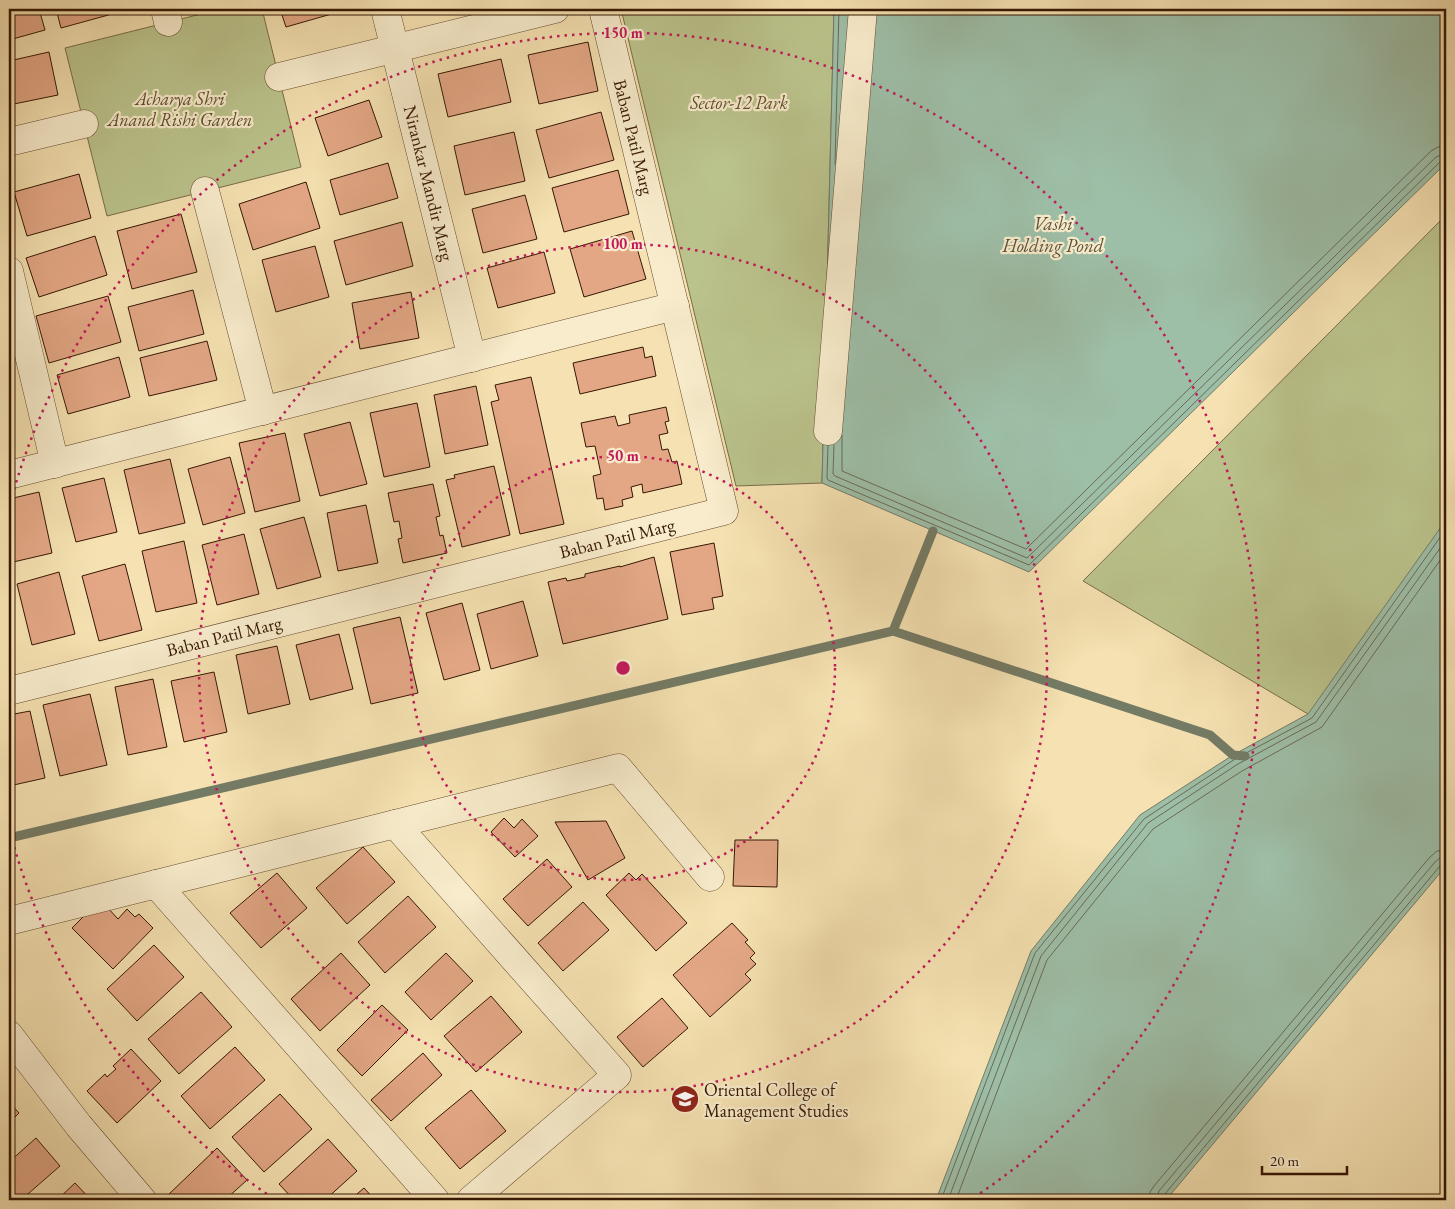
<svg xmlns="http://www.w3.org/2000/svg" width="1455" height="1209" viewBox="0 0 1455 1209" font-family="'EB Garamond',serif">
	<rect width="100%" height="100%" fill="#f5e1b1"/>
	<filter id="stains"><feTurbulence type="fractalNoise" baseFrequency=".004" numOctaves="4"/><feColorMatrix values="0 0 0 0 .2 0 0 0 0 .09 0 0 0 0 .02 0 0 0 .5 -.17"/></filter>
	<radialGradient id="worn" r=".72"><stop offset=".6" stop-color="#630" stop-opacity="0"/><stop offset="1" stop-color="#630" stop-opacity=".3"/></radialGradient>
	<g fill="#bbc38c" stroke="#786d48">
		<path d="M 221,9 L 262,9 L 301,167 L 107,216 L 65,48 Z"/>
		<path d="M 621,9 L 834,9 L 822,483 L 736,486 Z"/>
		<path d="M 1446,215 L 1446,819 L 1308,714 L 1083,581 Z"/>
	</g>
	<g fill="#9dbea7" stroke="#747b65">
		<path d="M 834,9 L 1446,9 L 1446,163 L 1029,572 L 822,483 Z"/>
		<path d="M 1446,520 L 1446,866 L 1166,1200 L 936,1200 L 1031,951 L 1140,815 L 1233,755 L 1308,714 Z"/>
	</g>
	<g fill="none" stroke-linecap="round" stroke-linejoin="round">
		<g stroke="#6a6a55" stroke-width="1">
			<path d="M 835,164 L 839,9"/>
			<path d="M 842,435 L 842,471 L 1026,549 L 1431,151 L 1438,147 L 1446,146"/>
			<path d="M 834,445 L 833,474 L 835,476 L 1027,558 L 1436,157 L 1446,153"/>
			<path d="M 828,446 L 827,478 L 828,480 L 1029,565 L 1441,161 L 1446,159"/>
			<path d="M 941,1200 L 1035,953 L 1144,819 L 1235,759 L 1312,718 L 1446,529"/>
			<path d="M 948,1200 L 1041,956 L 1148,823 L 1238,764 L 1316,722 L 1446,540"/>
			<path d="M 956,1200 L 1047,960 L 1153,829 L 1242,771 L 1322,727 L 1446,552"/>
			<path d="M 1149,1200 L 1150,1192 L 1154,1186 L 1430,857 L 1437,851 L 1446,850"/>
			<path d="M 1156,1200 L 1159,1191 L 1435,862 L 1440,858 L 1446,857"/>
			<path d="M 1163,1200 L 1164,1195 L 1440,866 L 1446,863"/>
		</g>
		<g stroke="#747b65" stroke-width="9">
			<path d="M 893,631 L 933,531"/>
			<path d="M 9,838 L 893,631 L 1210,735 L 1233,755 L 1245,756"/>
		</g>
	</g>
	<g fill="#e3a785" stroke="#361703">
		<path d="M 9,9 L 39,9 L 45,30 L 9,40 Z"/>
		<path d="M 56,9 L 123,9 L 123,11 L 61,28 Z"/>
		<path d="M 280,9 L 349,9 L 286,27 Z"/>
		<path d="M 588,42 L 598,91 L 539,104 L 528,55 Z"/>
		<path d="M 49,52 L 58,95 L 9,105 L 9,61 Z"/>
		<path d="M 501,59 L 511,102 L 448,117 L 438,74 Z"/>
		<path d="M 369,100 L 382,137 L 328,156 L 315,118 Z"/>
		<path d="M 601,112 L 614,160 L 549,178 L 536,130 Z"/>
		<path d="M 514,132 L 525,181 L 465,195 L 454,146 Z"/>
		<path d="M 388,163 L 398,198 L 340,215 L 330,180 Z"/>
		<path d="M 618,170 L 629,214 L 564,232 L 552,188 Z"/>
		<path d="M 79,174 L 91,218 L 27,236 L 14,192 Z"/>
		<path d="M 306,182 L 320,228 L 253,250 L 239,204 Z"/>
		<path d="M 525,195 L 537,239 L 483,253 L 472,209 Z"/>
		<path d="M 181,214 L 197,272 L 132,289 L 117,231 Z"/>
		<path d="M 402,222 L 413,266 L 346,285 L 334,241 Z"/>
		<path d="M 632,231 L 646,279 L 584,297 L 570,249 Z"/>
		<path d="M 95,236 L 107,275 L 39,297 L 26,258 Z"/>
		<path d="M 315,246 L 329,297 L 276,312 L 262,260 Z"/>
		<path d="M 544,252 L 555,293 L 498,308 L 487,268 Z"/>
		<path d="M 193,290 L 204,334 L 139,351 L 128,307 Z"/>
		<path d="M 411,292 L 419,338 L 360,349 L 352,303 Z"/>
		<path d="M 108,296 L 121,342 L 49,363 L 36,316 Z"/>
		<path d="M 207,341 L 217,380 L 149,396 L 140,358 Z"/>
		<path d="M 643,347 L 645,358 L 652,356 L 656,376 L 580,394 L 573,363 Z"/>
		<path d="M 119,357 L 130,397 L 68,414 L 57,375 Z"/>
		<path d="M 531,377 L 564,524 L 520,534 L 491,402 L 499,400 L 495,385 Z"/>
		<path d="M 476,386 L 488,445 L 445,454 L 434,395 Z"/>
		<path d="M 417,403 L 430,467 L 384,477 L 370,413 Z"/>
		<path d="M 666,407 L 669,421 L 665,422 L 668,433 L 659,435 L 662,450 L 668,449 L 672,462 L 677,461 L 682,484 L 643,493 L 642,484 L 631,487 L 633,497 L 622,500 L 623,506 L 605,510 L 603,498 L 597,499 L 593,476 L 601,474 L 595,446 L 586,447 L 581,423 L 615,416 L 618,426 L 630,423 L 629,415 Z"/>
		<path d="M 350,422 L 367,484 L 320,496 L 304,434 Z"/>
		<path d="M 285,433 L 300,501 L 255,512 L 239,443 Z"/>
		<path d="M 230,457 L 245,513 L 203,525 L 188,469 Z"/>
		<path d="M 170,459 L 185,523 L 139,534 L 124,470 Z"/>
		<path d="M 494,466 L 510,535 L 462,547 L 446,480 L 455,478 L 454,475 Z"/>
		<path d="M 104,478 L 117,532 L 76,542 L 62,488 Z"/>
		<path d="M 433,484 L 440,516 L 436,517 L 440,536 L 443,535 L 447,553 L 403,563 L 398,539 L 402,538 L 399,521 L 394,522 L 388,493 Z"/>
		<path d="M 39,492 L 52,553 L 9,563 L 9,499 Z"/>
		<path d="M 366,505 L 378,563 L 338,571 L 327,513 Z"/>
		<path d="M 304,517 L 321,577 L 277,589 L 260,529 Z"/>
		<path d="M 244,534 L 259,594 L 217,605 L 202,545 Z"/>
		<path d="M 184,541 L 197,603 L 156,612 L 142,551 Z"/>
		<path d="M 714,543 L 723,596 L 712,598 L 714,609 L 682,615 L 670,552 Z"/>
		<path d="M 654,557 L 668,619 L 563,644 L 548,582 L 566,578 L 567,581 L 585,577 L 585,574 L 620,566 L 620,567 Z"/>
		<path d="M 125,564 L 142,630 L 99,641 L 82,576 Z"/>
		<path d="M 59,572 L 75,634 L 32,645 L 17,584 Z"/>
		<path d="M 523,601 L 538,656 L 491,669 L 477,614 Z"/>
		<path d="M 462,603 L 480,670 L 444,680 L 426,613 Z"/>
		<path d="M 400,617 L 418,693 L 371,704 L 353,628 Z"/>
		<path d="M 339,634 L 353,689 L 310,700 L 296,645 Z"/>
		<path d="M 9,644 L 13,659 L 9,660 Z"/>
		<path d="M 277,646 L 290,704 L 248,714 L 236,655 Z"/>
		<path d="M 214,672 L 227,732 L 184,742 L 171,681 Z"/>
		<path d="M 153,679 L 167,747 L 128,755 L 115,687 Z"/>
		<path d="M 90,694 L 107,765 L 60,776 L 43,705 Z"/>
		<path d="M 30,711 L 45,778 L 9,786 L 9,715 Z"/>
		<path d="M 504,818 L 514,828 L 522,819 L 538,836 L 515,857 L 491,832 Z"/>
		<path d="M 606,821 L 625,858 L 588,880 L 555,822 Z"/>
		<path d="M 735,840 L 778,840 L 777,887 L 733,886 Z"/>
		<path d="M 363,847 L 395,882 L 347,924 L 316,888 Z"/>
		<path d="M 547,859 L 572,887 L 528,926 L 503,899 Z"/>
		<path d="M 277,873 L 307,908 L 261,948 L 230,913 Z"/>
		<path d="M 629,873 L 636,880 L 642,874 L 687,923 L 656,951 L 606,895 Z"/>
		<path d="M 408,896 L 436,927 L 385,973 L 358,942 Z"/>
		<path d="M 583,902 L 609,930 L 563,971 L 538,943 Z"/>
		<path d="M 95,905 L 102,912 L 107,907 L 118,919 L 127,909 L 135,917 L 139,914 L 153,928 L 113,969 L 72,928 Z"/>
		<path d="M 732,923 L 748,940 L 745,942 L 755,953 L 750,958 L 756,964 L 745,974 L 751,980 L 710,1017 L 673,975 Z"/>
		<path d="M 154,945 L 184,977 L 137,1021 L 107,989 Z"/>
		<path d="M 341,953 L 370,985 L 320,1031 L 291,999 Z"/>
		<path d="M 446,953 L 473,981 L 431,1020 L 405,992 Z"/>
		<path d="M 201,992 L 232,1027 L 179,1074 L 148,1039 Z"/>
		<path d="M 491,996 L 522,1032 L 476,1072 L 444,1036 Z"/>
		<path d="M 662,998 L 688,1028 L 643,1067 L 617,1037 Z"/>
		<path d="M 382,1005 L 408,1030 L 362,1076 L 337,1050 Z"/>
		<path d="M 235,1047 L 265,1080 L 210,1129 L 181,1096 Z"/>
		<path d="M 131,1049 L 161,1081 L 117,1123 L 87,1091 L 105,1074 L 107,1077 L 116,1069 L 113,1066 Z"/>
		<path d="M 423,1053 L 442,1075 L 391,1121 L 371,1100 Z"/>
		<path d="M 471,1090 L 506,1131 L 460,1169 L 425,1128 Z"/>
		<path d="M 280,1094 L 312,1129 L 264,1172 L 232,1137 Z"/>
		<path d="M 9,1102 L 19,1113 L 9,1123 Z"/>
		<path d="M 36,1138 L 60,1166 L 21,1200 L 17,1200 L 9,1191 L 9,1162 Z"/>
		<path d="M 328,1139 L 357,1171 L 325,1200 L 294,1200 L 279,1184 Z"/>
		<path d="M 217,1148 L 247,1180 L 225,1200 L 172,1200 L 167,1196 Z"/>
		<path d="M 75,1183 L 91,1200 L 57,1200 Z"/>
		<path d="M 364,1188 L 375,1200 L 350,1200 Z"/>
	</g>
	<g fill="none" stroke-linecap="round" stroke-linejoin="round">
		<defs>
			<g id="minor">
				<path d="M 165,9 L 168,22"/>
				<path d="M 385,9 L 472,358"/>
				<path d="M 279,77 L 555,9"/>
				<path d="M 9,142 L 84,124"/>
				<path d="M 205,191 L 263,411"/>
				<path d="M 9,271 L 55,464"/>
				<path d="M 828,431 L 863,9"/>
				<path d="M 9,475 L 675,306"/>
				<path d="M 9,691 L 724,511 L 603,9"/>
				<path d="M 395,824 L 617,1075 L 471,1200"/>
				<path d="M 156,884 L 435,1200"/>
				<path d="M 9,921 L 618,768 L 710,877"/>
				<path d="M 9,1035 L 79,1126 L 142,1200"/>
			</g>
		</defs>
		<use href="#minor" stroke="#664a2e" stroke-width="29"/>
		<use href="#minor" stroke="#f8eccc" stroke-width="28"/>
	</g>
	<g fill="none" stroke="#c2185b" stroke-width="2.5" stroke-dasharray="2.5 5">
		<circle cx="623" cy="668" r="212"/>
		<circle cx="623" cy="668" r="424"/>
		<path d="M273 1198A635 635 0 0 1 10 832M10 504A635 635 0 1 1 973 1198"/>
	</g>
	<defs>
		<symbol id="university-disc" viewBox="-11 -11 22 22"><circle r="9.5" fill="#8f2418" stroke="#f8eccc"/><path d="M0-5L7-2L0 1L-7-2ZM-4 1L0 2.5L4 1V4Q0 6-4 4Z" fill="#fff"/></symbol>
	</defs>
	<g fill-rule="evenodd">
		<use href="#university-disc" x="669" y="1083" width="32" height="32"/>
	</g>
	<g text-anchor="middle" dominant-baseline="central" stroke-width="4.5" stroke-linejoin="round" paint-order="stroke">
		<g font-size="18" font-style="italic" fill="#5e4b2c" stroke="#f8eccc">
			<text x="180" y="98">Acharya Shri<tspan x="180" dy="21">Anand Rishi Garden</tspan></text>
			<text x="739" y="102">Sector-12 Park</text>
		</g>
		<g font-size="18" fill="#361703" stroke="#f8eccc">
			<text transform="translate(634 137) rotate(76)">Baban Patil Marg</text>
			<text transform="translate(429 183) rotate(76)">Nirankar Mandir Marg</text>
			<text transform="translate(617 538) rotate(-14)">Baban Patil Marg</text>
			<text transform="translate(224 636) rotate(-14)">Baban Patil Marg</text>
		</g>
		<g font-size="18" fill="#361703" stroke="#f8eccc" text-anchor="start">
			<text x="704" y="1089">Oriental College of<tspan x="704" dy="21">Management Studies</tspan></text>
		</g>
		<g font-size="19" font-style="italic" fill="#5a513c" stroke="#f8eccc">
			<text x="1053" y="223">Vashi<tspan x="1053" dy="22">Holding Pond</tspan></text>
		</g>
	</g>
	<circle cx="623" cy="668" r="8" fill="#c2185b" stroke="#f8eccc" stroke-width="2.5"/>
	<g font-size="15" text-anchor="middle" font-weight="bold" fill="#c2185b" stroke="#f8eccc" stroke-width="4.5" stroke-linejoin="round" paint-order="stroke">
		<text x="623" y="38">150 m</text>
		<text x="623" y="249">100 m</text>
		<text x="623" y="461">50 m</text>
	</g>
	<rect width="1455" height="1209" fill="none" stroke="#f5e1b1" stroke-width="30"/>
	<rect x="10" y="10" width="1435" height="1189" fill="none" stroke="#361703" stroke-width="2.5"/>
	<rect x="15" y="15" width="1425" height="1179" fill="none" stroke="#361703"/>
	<path d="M1262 1166v8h85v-8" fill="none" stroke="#361703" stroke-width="2.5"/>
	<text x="1270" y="1166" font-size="15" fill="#361703" stroke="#f8eccc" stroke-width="4" paint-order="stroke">20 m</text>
	<rect width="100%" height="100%" filter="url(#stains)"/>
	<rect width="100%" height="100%" fill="url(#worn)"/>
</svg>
